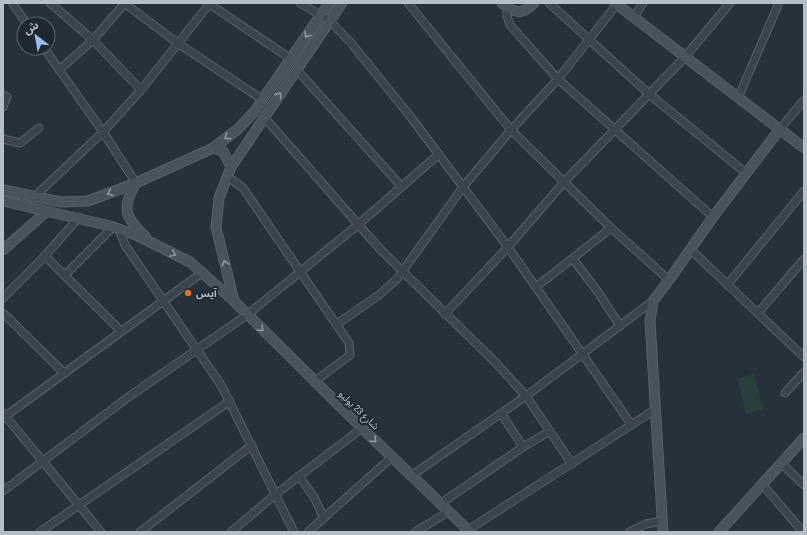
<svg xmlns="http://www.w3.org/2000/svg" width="807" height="535" viewBox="0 0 807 535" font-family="'Archivo Narrow','Noto Sans Arabic',sans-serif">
	<rect width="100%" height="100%" fill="#27313b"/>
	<path fill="#2a3e3d" d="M 754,374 L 763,409 L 746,414 L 737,379 Z"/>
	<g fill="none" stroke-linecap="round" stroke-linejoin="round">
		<defs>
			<g id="street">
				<path d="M 12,3 L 27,24"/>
				<path d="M 50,3 L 93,40 L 141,90"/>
				<path d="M 124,3 L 179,44 L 263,100"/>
				<path d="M 208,3 L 291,59"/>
				<path d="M 300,3 L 330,21 L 351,43 L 410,116 L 508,247 L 631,424"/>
				<path d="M 408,3 L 511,130 L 611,228 L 669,280"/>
				<path d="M 549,3 L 649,94 L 746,173"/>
				<path d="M 507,7 L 507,16 L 510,25 L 558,79 L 713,217"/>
				<path d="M 634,17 L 643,3"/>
				<path d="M 44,48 L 103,132 L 136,183"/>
				<path d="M 59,70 L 93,40 L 125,3"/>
				<path d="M 297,70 L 401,186"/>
				<path d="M 3,95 L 7,97 L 3,107"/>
				<path d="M 738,98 L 779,3"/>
				<path d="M 264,117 L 379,248 L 496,363 L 526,396 L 572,464"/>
				<path d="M 780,129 L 804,100"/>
				<path d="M 3,139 L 20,143 L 39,128"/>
				<path d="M 228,177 L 243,188 L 349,343 L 350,355 L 314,382"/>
				<path d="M 33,198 L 103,132 L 141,90 L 210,3"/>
				<path d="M 119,229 L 125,245 L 221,385 L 294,532"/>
				<path d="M 690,249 L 804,357"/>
				<path d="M 45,256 L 121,331"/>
				<path d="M 573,259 L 598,292 L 620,326"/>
				<path d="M 65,275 L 113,227"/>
				<path d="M 728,284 L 804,191"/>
				<path d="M 536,287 L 611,228"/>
				<path d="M 3,298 L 45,256 L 79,217"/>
				<path d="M 3,313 L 64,373"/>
				<path d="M 758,313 L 804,259"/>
				<path d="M 445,314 L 508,247 L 564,182 L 685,57 L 730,3"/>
				<path d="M 337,324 L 379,295 L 397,279 L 463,187 L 511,130 L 558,79 L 617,4"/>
				<path d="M 785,393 L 804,372"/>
				<path d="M 3,413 L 101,532"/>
				<path d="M 501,413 L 523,447"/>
				<path d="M 3,418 L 203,272"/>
				<path d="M 781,463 L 804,485"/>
				<path d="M 299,476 L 314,497 L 324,518"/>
				<path d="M 411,476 L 526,396 L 653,301"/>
				<path d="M 762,484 L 803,532"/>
				<path d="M 3,491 L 127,398 L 247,315 L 359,224 L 439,154"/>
				<path d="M 440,504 L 523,447 L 550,431"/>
				<path d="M 468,530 L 656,409"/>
				<path d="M 40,532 L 230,401"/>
				<path d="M 140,532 L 252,445"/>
				<path d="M 231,532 L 276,494 L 362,428"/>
				<path d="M 308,532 L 392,457"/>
				<path d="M 415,532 L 448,512"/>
				<path d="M 629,532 L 646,524 L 661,521"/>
			</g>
			<g id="secondary">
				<path d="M 502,3 C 515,14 522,15 534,3"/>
				<path d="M 615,3 L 804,148"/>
				<path d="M 213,148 L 223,151 L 231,167"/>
				<path d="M 136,183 C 121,208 125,218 145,236"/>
				<path d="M 3,190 L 61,202 L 88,201 L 136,183 L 213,148 L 238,129 L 254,112 L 329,3"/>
				<path d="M 3,201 L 110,226 L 136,235 L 190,262 L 234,301 L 362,428 L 470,532"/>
				<path d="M 3,250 L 46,212"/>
				<path d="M 234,301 L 216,227 L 219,198 L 231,167 L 342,3"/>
				<path d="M 663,532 L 650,321 L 653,301 L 669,280 L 713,217 L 780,129"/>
				<path d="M 719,532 L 804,438"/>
			</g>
		</defs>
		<use href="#street" stroke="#58616a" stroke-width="9"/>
		<use href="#secondary" stroke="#58616a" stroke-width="11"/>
		<use href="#street" stroke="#3b434c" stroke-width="7"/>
		<use href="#secondary" stroke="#49535e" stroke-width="9"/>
	</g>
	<defs><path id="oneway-chevron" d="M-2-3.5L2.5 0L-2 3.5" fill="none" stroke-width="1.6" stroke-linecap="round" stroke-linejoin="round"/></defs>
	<g stroke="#9099a2">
		<use href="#oneway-chevron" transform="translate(307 35) rotate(124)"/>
		<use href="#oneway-chevron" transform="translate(279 95) rotate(-55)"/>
		<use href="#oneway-chevron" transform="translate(227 137) rotate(144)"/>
		<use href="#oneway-chevron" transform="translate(110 193) rotate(159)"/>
		<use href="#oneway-chevron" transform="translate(173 254) rotate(25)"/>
		<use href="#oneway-chevron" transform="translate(225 263) rotate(-105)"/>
		<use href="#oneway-chevron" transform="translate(261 329) rotate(45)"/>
		<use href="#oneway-chevron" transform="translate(374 440) rotate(44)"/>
	</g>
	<circle fill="#e8710a" stroke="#1f2831" stroke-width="1.5" cx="188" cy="293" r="4"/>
	<g text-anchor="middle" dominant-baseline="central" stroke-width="4" stroke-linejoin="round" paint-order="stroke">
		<g font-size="10" font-weight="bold" fill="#b6bec7" stroke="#1f2831" text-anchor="start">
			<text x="196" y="293">آيس</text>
		</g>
		<g font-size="10" fill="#b6bec7" stroke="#1f2831">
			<text transform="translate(359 410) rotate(44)">شارع 23 يوليو</text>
		</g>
	</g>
	<rect width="807" height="535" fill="none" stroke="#b6bec7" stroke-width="8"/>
	<g transform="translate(36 36) rotate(329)"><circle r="19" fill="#1f2831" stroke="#5b646d"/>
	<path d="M0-3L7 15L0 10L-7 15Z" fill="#96bfec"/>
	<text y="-6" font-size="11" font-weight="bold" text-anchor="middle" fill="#b6bec7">ش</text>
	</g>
</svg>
